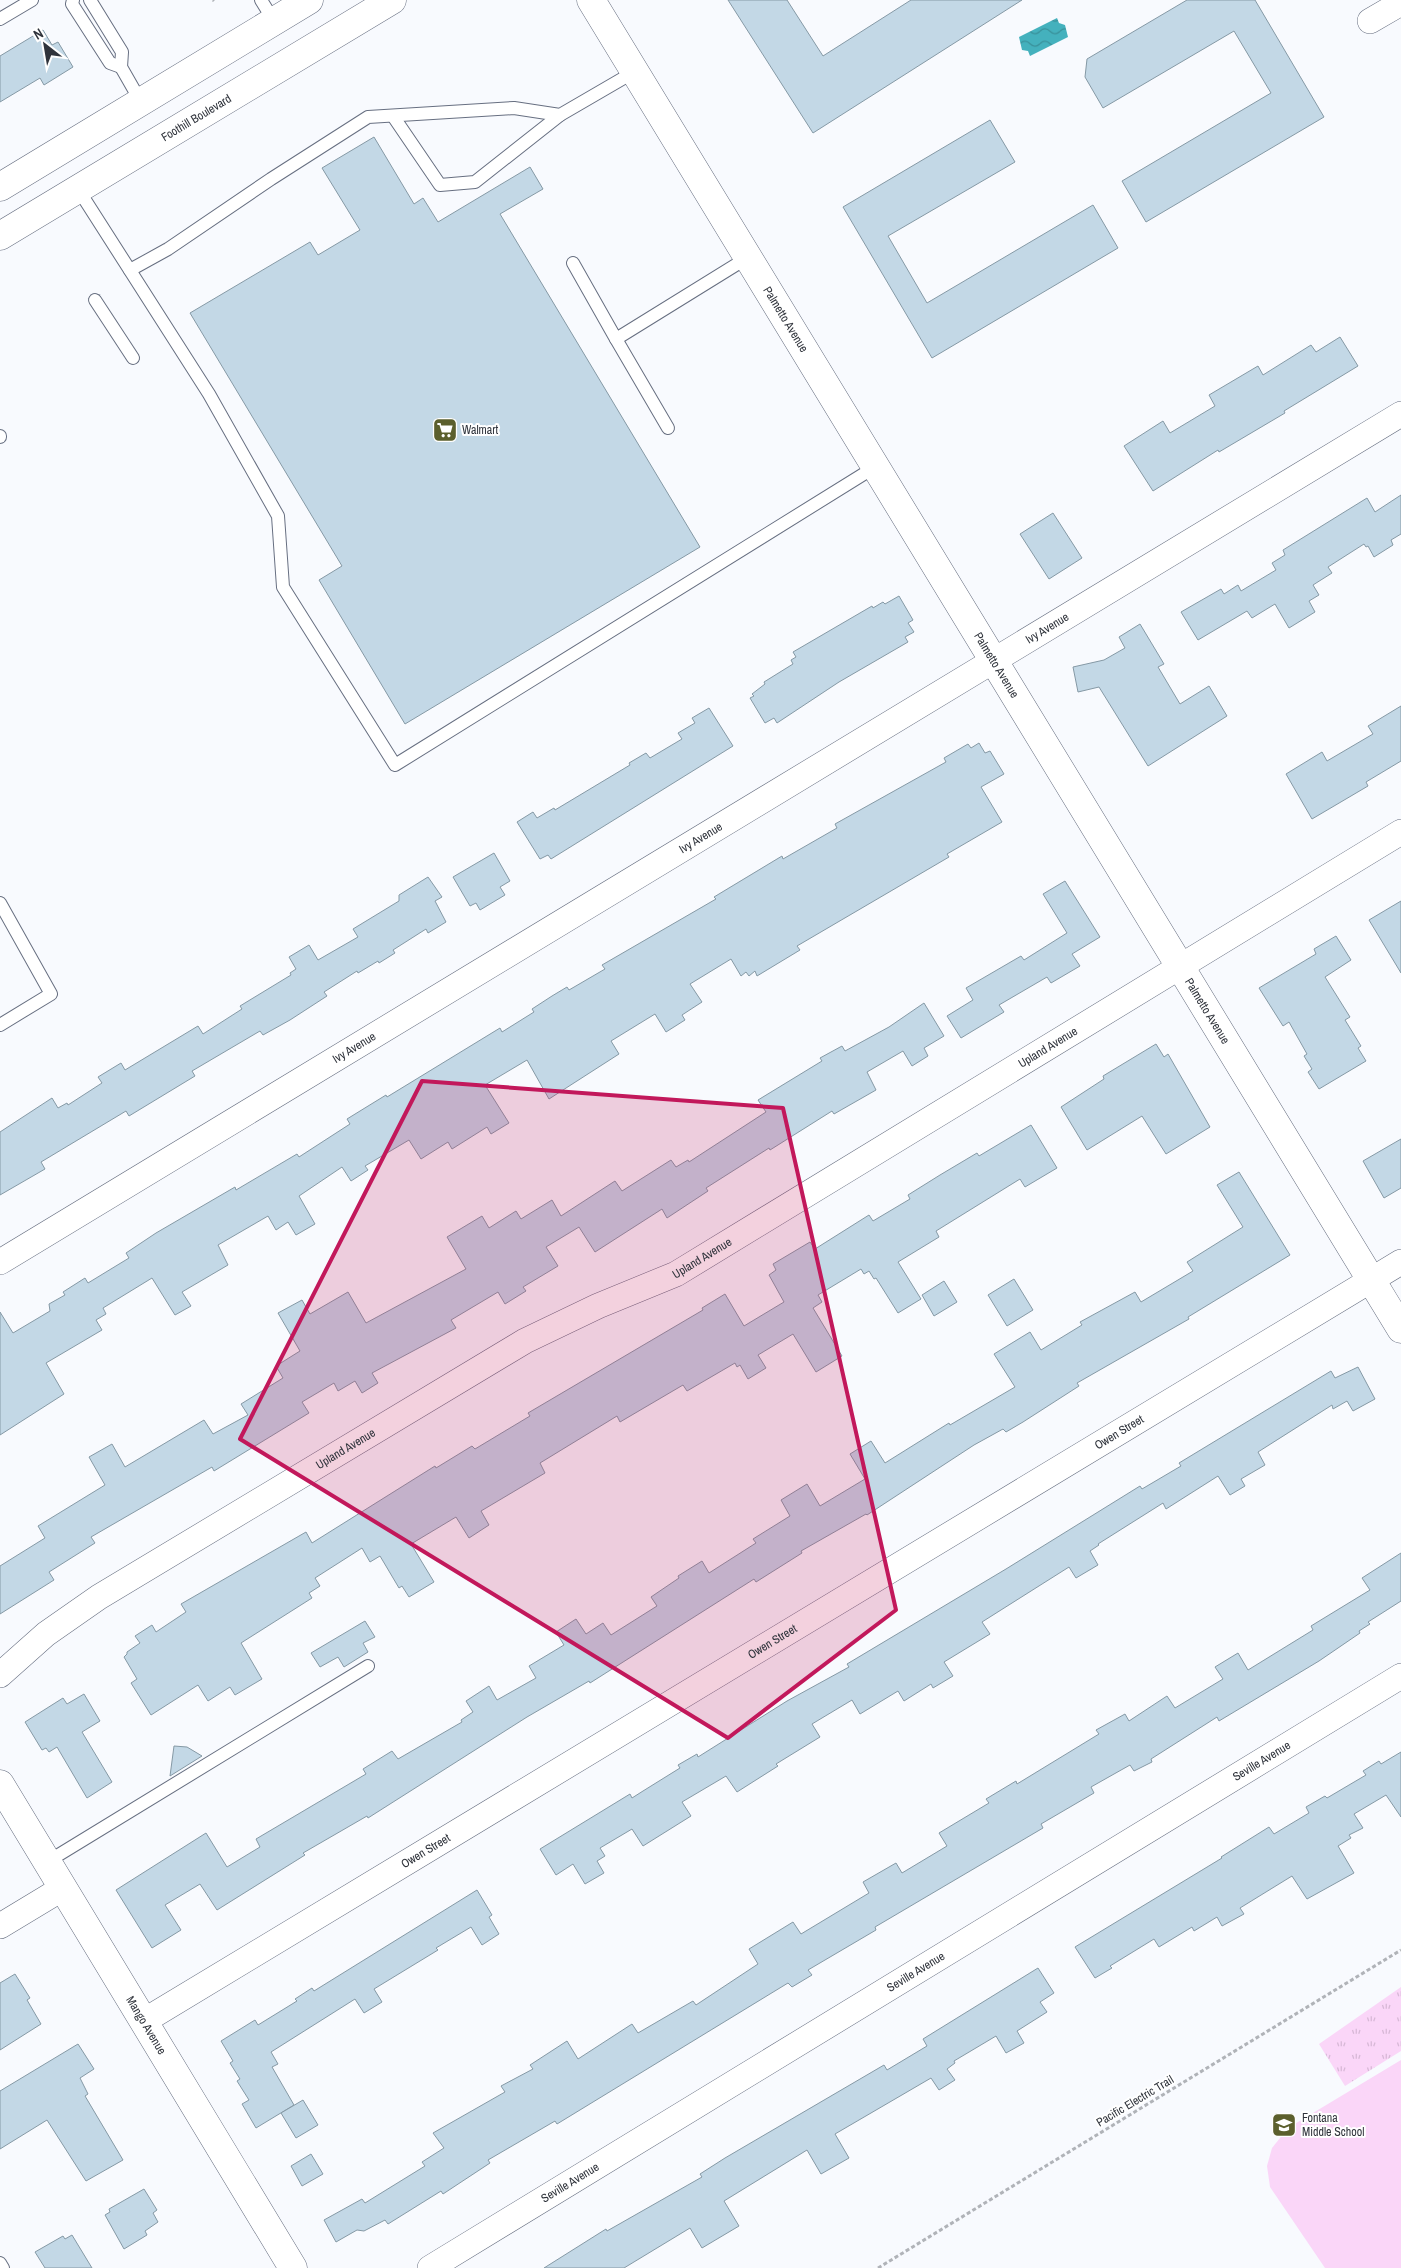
<svg xmlns="http://www.w3.org/2000/svg" width="1401" height="2268" viewBox="0 0 1401 2268" font-family="'Archivo Narrow',sans-serif">
	<defs>
		<pattern id="grass-tufts" width="24" height="20" patternUnits="userSpaceOnUse" patternTransform="scale(1.25)"><rect width="24" height="20" fill="#fad6f8"/><path d="M3 7l-1-3M5 7V3M7 7l1-3M15 17l-1-3M17 17v-4M19 17l1-3" fill="none" stroke="#d7b8d6"/></pattern>
		<pattern id="water-waves" width="16" height="10" patternUnits="userSpaceOnUse" patternTransform="scale(1.25)"><rect width="16" height="10" fill="#44b1bd"/><path d="M0 5q4-4 8 0t8 0" fill="none" stroke="#39919b"/></pattern>
	</defs>
	<rect width="100%" height="100%" fill="#f8fafe"/>
	<path fill="url(#grass-tufts)" d="M 1401,1987 L 1401,2051 L 1345,2086 L 1319,2044 Z"/>
	<path fill="#fad6f8" d="M 1401,2060 L 1401,2268 L 1325,2268 L 1270,2187 L 1267,2166 L 1272,2148 L 1288,2128 Z"/>
	<path fill="url(#water-waves)" d="M 1057,18 L 1059,23 L 1065,25 L 1068,37 L 1030,56 L 1028,51 L 1022,50 L 1019,37 Z"/>
	<g fill="#c3d8e6" stroke="#8599a5">
		<path d="M 728,0 L 787,0 L 823,56 L 911,0 L 1022,0 L 813,133 Z"/>
		<path d="M 1187,0 L 1255,0 L 1324,117 L 1146,222 L 1122,181 L 1271,93 L 1234,31 L 1103,108 L 1085,77 L 1087,59 Z"/>
		<path d="M 43,30 L 52,45 L 58,42 L 73,67 L 44,85 L 40,78 L 0,102 L 0,56 Z"/>
		<path d="M 990,120 L 1015,162 L 888,236 L 927,303 L 1093,205 L 1118,248 L 932,358 L 843,207 Z"/>
		<path d="M 374,137 L 414,204 L 423,198 L 438,222 L 530,167 L 543,189 L 500,214 L 700,547 L 405,724 L 319,580 L 342,566 L 190,313 L 310,242 L 318,255 L 360,230 L 322,168 Z"/>
		<path d="M 1340,337 L 1358,366 L 1284,411 L 1285,413 L 1219,452 L 1218,450 L 1153,491 L 1124,446 L 1163,421 L 1170,433 L 1215,406 L 1209,395 L 1258,366 L 1263,375 L 1311,345 L 1316,352 Z"/>
		<path d="M 1401,495 L 1401,534 L 1391,540 L 1393,545 L 1374,557 L 1368,546 L 1366,547 L 1364,544 L 1328,567 L 1332,573 L 1313,585 L 1319,595 L 1309,601 L 1315,612 L 1289,628 L 1275,604 L 1252,618 L 1247,611 L 1198,640 L 1181,612 L 1221,589 L 1224,594 L 1238,585 L 1241,591 L 1276,570 L 1272,563 L 1285,555 L 1283,550 L 1367,498 L 1375,512 Z"/>
		<path d="M 1053,513 L 1082,558 L 1049,579 L 1020,534 Z"/>
		<path d="M 899,596 L 913,620 L 908,623 L 914,632 L 905,637 L 908,642 L 839,682 L 777,723 L 774,718 L 765,723 L 750,698 L 754,696 L 752,694 L 765,684 L 764,682 L 793,664 L 791,660 L 796,657 L 793,652 L 872,606 L 873,608 L 883,602 L 885,604 Z"/>
		<path d="M 1140,624 L 1164,664 L 1158,667 L 1180,704 L 1209,686 L 1227,716 L 1148,766 L 1099,687 L 1078,692 L 1073,667 L 1104,660 L 1125,648 L 1119,637 Z"/>
		<path d="M 1401,706 L 1401,761 L 1366,782 L 1368,786 L 1312,819 L 1286,774 L 1322,752 L 1327,761 L 1373,734 L 1368,726 Z"/>
		<path d="M 709,708 L 733,746 L 551,859 L 548,855 L 540,859 L 517,822 L 533,812 L 537,818 L 554,808 L 555,810 L 630,765 L 629,763 L 646,753 L 650,758 L 682,739 L 678,733 L 695,723 L 692,718 Z"/>
		<path d="M 979,743 L 985,753 L 990,751 L 1004,774 L 981,787 L 1002,822 L 947,854 L 949,857 L 797,946 L 800,950 L 757,976 L 755,971 L 749,976 L 746,972 L 741,976 L 731,959 L 690,984 L 702,1002 L 682,1015 L 685,1020 L 666,1032 L 655,1014 L 611,1041 L 619,1054 L 549,1099 L 527,1060 L 485,1085 L 509,1123 L 491,1134 L 487,1127 L 452,1149 L 448,1142 L 421,1159 L 409,1140 L 365,1166 L 368,1170 L 351,1181 L 342,1167 L 299,1196 L 315,1224 L 296,1235 L 288,1222 L 276,1230 L 268,1216 L 218,1245 L 228,1265 L 182,1292 L 191,1306 L 175,1315 L 152,1278 L 103,1308 L 106,1314 L 96,1320 L 102,1330 L 46,1363 L 64,1394 L 0,1435 L 0,1312 L 13,1333 L 50,1311 L 49,1304 L 65,1295 L 63,1292 L 85,1278 L 88,1283 L 129,1258 L 126,1253 L 156,1233 L 235,1187 L 236,1190 L 297,1154 L 299,1157 L 350,1124 L 347,1119 L 386,1095 L 387,1097 L 500,1028 L 502,1032 L 534,1012 L 532,1009 L 552,996 L 567,987 L 569,990 L 605,969 L 602,965 L 716,899 L 714,897 L 782,856 L 783,859 L 837,828 L 835,824 L 946,762 L 944,758 L 968,744 L 971,748 Z"/>
		<path d="M 494,853 L 510,881 L 500,887 L 505,895 L 480,910 L 476,903 L 470,906 L 453,877 Z"/>
		<path d="M 428,877 L 442,897 L 435,901 L 446,922 L 428,933 L 426,929 L 393,950 L 395,953 L 379,963 L 378,961 L 358,973 L 357,971 L 324,992 L 327,996 L 290,1020 L 263,1035 L 260,1031 L 192,1071 L 195,1076 L 129,1116 L 126,1111 L 41,1162 L 45,1169 L 0,1195 L 0,1132 L 52,1098 L 58,1108 L 67,1103 L 68,1105 L 102,1083 L 98,1077 L 121,1063 L 125,1070 L 198,1026 L 203,1034 L 242,1009 L 240,1006 L 291,975 L 290,973 L 296,969 L 289,957 L 309,945 L 318,960 L 358,937 L 353,929 L 399,901 L 399,895 Z"/>
		<path d="M 1065,881 L 1100,937 L 1072,954 L 1080,966 L 1051,983 L 1047,977 L 999,1005 L 1004,1012 L 961,1038 L 947,1016 L 973,1000 L 966,988 L 1021,956 L 1024,960 L 1067,933 L 1043,894 Z"/>
		<path d="M 1401,901 L 1401,973 L 1369,920 Z"/>
		<path d="M 1336,936 L 1351,960 L 1325,977 L 1350,1017 L 1345,1020 L 1361,1046 L 1358,1048 L 1366,1061 L 1319,1089 L 1308,1072 L 1312,1069 L 1304,1056 L 1307,1054 L 1289,1022 L 1283,1026 L 1259,988 L 1316,954 L 1314,949 Z"/>
		<path d="M 924,1003 L 944,1036 L 924,1048 L 928,1056 L 912,1066 L 903,1051 L 867,1072 L 876,1090 L 834,1114 L 832,1111 L 770,1150 L 769,1148 L 706,1188 L 708,1191 L 667,1218 L 662,1209 L 595,1252 L 579,1227 L 546,1247 L 558,1266 L 523,1287 L 526,1291 L 505,1304 L 498,1292 L 451,1320 L 456,1328 L 372,1373 L 378,1383 L 362,1393 L 355,1381 L 338,1391 L 334,1383 L 302,1402 L 309,1413 L 214,1471 L 212,1467 L 91,1537 L 95,1543 L 49,1572 L 54,1580 L 0,1614 L 0,1566 L 45,1538 L 38,1526 L 105,1485 L 89,1457 L 112,1444 L 125,1467 L 204,1420 L 213,1434 L 248,1415 L 241,1404 L 283,1378 L 276,1366 L 300,1351 L 278,1313 L 302,1300 L 310,1314 L 348,1292 L 366,1323 L 466,1269 L 447,1237 L 482,1216 L 489,1228 L 516,1211 L 521,1219 L 552,1200 L 561,1216 L 615,1181 L 622,1191 L 671,1160 L 676,1167 L 688,1160 L 689,1162 L 766,1112 L 758,1100 L 822,1061 L 820,1058 L 842,1046 L 845,1051 L 889,1027 Z"/>
		<path d="M 1156,1044 L 1164,1057 L 1168,1054 L 1210,1127 L 1166,1154 L 1142,1116 L 1087,1150 L 1061,1107 L 1104,1079 L 1103,1076 Z"/>
		<path d="M 1031,1125 L 1057,1168 L 1025,1187 L 1020,1179 L 936,1231 L 939,1237 L 898,1262 L 921,1299 L 898,1313 L 876,1278 L 874,1279 L 869,1271 L 864,1274 L 861,1269 L 818,1295 L 822,1302 L 813,1308 L 842,1356 L 816,1372 L 793,1334 L 758,1355 L 766,1368 L 748,1379 L 740,1365 L 737,1367 L 735,1363 L 687,1391 L 683,1385 L 620,1422 L 617,1416 L 540,1463 L 545,1473 L 481,1511 L 489,1525 L 469,1538 L 456,1517 L 411,1544 L 434,1582 L 409,1597 L 402,1586 L 399,1588 L 380,1556 L 370,1562 L 362,1548 L 315,1578 L 320,1586 L 309,1593 L 312,1598 L 241,1643 L 262,1679 L 235,1695 L 230,1687 L 208,1701 L 198,1685 L 151,1715 L 131,1683 L 137,1679 L 124,1657 L 127,1654 L 127,1652 L 140,1643 L 135,1636 L 152,1625 L 156,1632 L 186,1612 L 181,1604 L 306,1532 L 312,1543 L 435,1466 L 436,1468 L 472,1446 L 475,1449 L 530,1416 L 528,1413 L 703,1310 L 702,1308 L 725,1294 L 744,1326 L 784,1302 L 769,1275 L 776,1270 L 773,1264 L 810,1242 L 815,1249 L 869,1215 L 873,1221 L 910,1199 L 908,1195 L 940,1175 L 977,1153 L 979,1156 Z"/>
		<path d="M 1401,1139 L 1401,1188 L 1384,1198 L 1363,1161 Z"/>
		<path d="M 1239,1172 L 1290,1255 L 1188,1317 L 1189,1319 L 1077,1383 L 1079,1386 L 1023,1422 L 1006,1432 L 1003,1429 L 974,1445 L 867,1515 L 866,1514 L 801,1551 L 802,1553 L 756,1582 L 754,1579 L 590,1683 L 589,1681 L 527,1717 L 368,1818 L 367,1816 L 303,1853 L 305,1855 L 217,1910 L 200,1884 L 165,1905 L 181,1930 L 152,1948 L 116,1890 L 206,1833 L 227,1867 L 260,1847 L 256,1839 L 366,1774 L 363,1769 L 392,1751 L 398,1759 L 462,1722 L 461,1720 L 473,1712 L 466,1701 L 489,1686 L 497,1700 L 536,1678 L 529,1666 L 564,1645 L 556,1632 L 576,1619 L 586,1634 L 603,1623 L 611,1635 L 657,1606 L 651,1597 L 679,1578 L 678,1576 L 702,1561 L 709,1573 L 756,1543 L 753,1539 L 790,1516 L 781,1500 L 807,1484 L 820,1506 L 865,1479 L 850,1454 L 871,1441 L 885,1463 L 949,1423 L 950,1425 L 1015,1387 L 994,1354 L 1030,1332 L 1041,1350 L 1082,1325 L 1080,1322 L 1135,1292 L 1141,1302 L 1193,1271 L 1187,1262 L 1243,1227 L 1217,1185 Z"/>
		<path d="M 1014,1279 L 1033,1310 L 1007,1326 L 988,1295 Z"/>
		<path d="M 944,1281 L 957,1302 L 934,1316 L 922,1295 Z"/>
		<path d="M 1358,1367 L 1375,1399 L 1353,1411 L 1347,1401 L 1333,1409 L 1332,1405 L 1258,1452 L 1265,1465 L 1241,1479 L 1245,1486 L 1230,1495 L 1218,1476 L 1166,1509 L 1163,1503 L 1098,1544 L 1099,1545 L 1090,1551 L 1098,1565 L 1076,1578 L 1069,1567 L 982,1622 L 990,1634 L 944,1662 L 953,1676 L 933,1688 L 931,1684 L 904,1701 L 898,1691 L 860,1714 L 852,1700 L 812,1724 L 820,1737 L 776,1764 L 778,1766 L 737,1792 L 726,1776 L 682,1802 L 691,1816 L 643,1846 L 632,1829 L 600,1848 L 605,1856 L 597,1861 L 604,1873 L 585,1884 L 573,1864 L 556,1875 L 540,1849 L 630,1794 L 632,1798 L 643,1791 L 680,1768 L 678,1765 L 697,1754 L 698,1757 L 787,1701 L 849,1667 L 847,1664 L 1006,1569 L 1140,1486 L 1142,1489 L 1181,1466 L 1179,1463 L 1331,1371 L 1335,1378 Z"/>
		<path d="M 1401,1553 L 1401,1601 L 1368,1622 L 1370,1624 L 1359,1631 L 1360,1633 L 1319,1661 L 1219,1721 L 1217,1717 L 1151,1759 L 1152,1762 L 1134,1771 L 1130,1765 L 1091,1787 L 1094,1793 L 1041,1824 L 1043,1828 L 875,1927 L 876,1930 L 808,1970 L 812,1975 L 792,1987 L 788,1983 L 557,2124 L 555,2121 L 488,2160 L 490,2163 L 443,2194 L 441,2191 L 388,2224 L 385,2220 L 364,2231 L 357,2230 L 336,2242 L 324,2220 L 362,2199 L 365,2203 L 425,2166 L 422,2162 L 444,2148 L 433,2133 L 505,2092 L 501,2086 L 533,2069 L 530,2065 L 567,2041 L 578,2059 L 632,2024 L 638,2033 L 693,2001 L 696,2005 L 758,1964 L 749,1949 L 793,1922 L 801,1934 L 869,1893 L 863,1882 L 896,1863 L 902,1873 L 947,1846 L 939,1833 L 989,1803 L 986,1799 L 1016,1781 L 1017,1784 L 1099,1734 L 1096,1730 L 1125,1714 L 1129,1721 L 1167,1696 L 1175,1708 L 1223,1679 L 1215,1667 L 1238,1653 L 1248,1670 L 1313,1630 L 1311,1626 L 1370,1590 L 1362,1578 Z"/>
		<path d="M 365,1621 L 375,1637 L 363,1643 L 368,1652 L 344,1667 L 338,1657 L 320,1667 L 311,1653 Z"/>
		<path d="M 84,1694 L 100,1721 L 82,1732 L 112,1782 L 87,1798 L 57,1747 L 49,1752 L 46,1748 L 42,1750 L 25,1722 L 63,1698 L 67,1704 Z"/>
		<path d="M 174,1746 L 187,1747 L 202,1756 L 170,1776 Z"/>
		<path d="M 1401,1752 L 1401,1817 L 1386,1795 L 1354,1814 L 1363,1828 L 1349,1835 L 1351,1838 L 1338,1846 L 1354,1873 L 1307,1899 L 1292,1876 L 1240,1908 L 1244,1914 L 1222,1926 L 1217,1917 L 1194,1931 L 1192,1927 L 1159,1947 L 1154,1939 L 1110,1966 L 1112,1968 L 1095,1978 L 1075,1947 L 1222,1858 L 1221,1857 L 1269,1827 L 1274,1834 L 1309,1813 L 1306,1807 L 1325,1796 L 1327,1798 L 1366,1775 L 1363,1771 L 1379,1761 L 1381,1764 Z"/>
		<path d="M 477,1890 L 492,1915 L 489,1917 L 499,1934 L 482,1945 L 471,1927 L 436,1948 L 438,1950 L 374,1989 L 382,2002 L 364,2013 L 355,1999 L 271,2052 L 278,2064 L 272,2067 L 294,2105 L 256,2128 L 242,2104 L 249,2100 L 237,2081 L 240,2079 L 230,2063 L 233,2061 L 221,2041 L 255,2020 L 258,2025 L 297,2001 L 295,1999 L 312,1988 L 314,1991 Z"/>
		<path d="M 1038,1968 L 1054,1993 L 1040,2002 L 1047,2012 L 1017,2031 L 1024,2043 L 1006,2053 L 996,2036 L 954,2061 L 955,2063 L 947,2069 L 955,2080 L 939,2090 L 931,2078 L 835,2134 L 849,2158 L 821,2174 L 807,2150 L 724,2201 L 739,2226 L 702,2248 L 690,2228 L 624,2268 L 544,2268 L 606,2229 L 607,2231 L 702,2177 L 700,2174 L 725,2158 L 884,2065 L 887,2070 L 927,2046 L 923,2039 Z"/>
		<path d="M 15,1974 L 30,1998 L 27,2000 L 41,2024 L 0,2050 L 0,1983 Z"/>
		<path d="M 78,2044 L 94,2069 L 80,2078 L 88,2094 L 85,2096 L 123,2160 L 86,2181 L 47,2120 L 0,2149 L 0,2091 Z"/>
		<path d="M 303,2100 L 318,2125 L 296,2138 L 281,2113 Z"/>
		<path d="M 311,2154 L 323,2174 L 302,2186 L 291,2166 Z"/>
		<path d="M 144,2189 L 157,2210 L 153,2213 L 158,2222 L 145,2231 L 147,2235 L 124,2249 L 105,2215 L 110,2212 L 109,2209 Z"/>
		<path d="M 72,2235 L 92,2268 L 45,2268 L 35,2252 L 63,2236 L 65,2239 Z"/>
	</g>
	<g fill="none" stroke-linecap="round" stroke-linejoin="round">
		<defs>
			<g id="service">
				<path d="M 73,0 L 72,4 L 110,63 L 121,67"/>
				<path d="M 90,0 L 122,52 L 121,67 L 141,102"/>
				<path d="M 261,0 L 274,21"/>
				<path d="M 0,19 L 32,0"/>
				<path d="M 393,116 L 440,185 L 475,182 L 560,115"/>
				<path d="M 78,189 L 209,394 L 278,516 L 283,587 L 395,765 L 875,467"/>
				<path d="M 573,263 L 616,339 L 747,258"/>
				<path d="M 130,270 L 168,249 L 271,179 L 368,117 L 514,108 L 560,115 L 634,72"/>
				<path d="M 95,300 L 133,358"/>
				<path d="M 616,339 L 668,428"/>
				<path d="M 0,436 L 0,437"/>
				<path d="M 0,903 L 51,994 L 0,1025"/>
				<path d="M 47,1862 L 368,1666"/>
				<path d="M 0,2263 L 3,2268"/>
			</g>
			<g id="minor">
				<path d="M 1370,21 L 1401,3"/>
				<path id="s1" d="M 0,1262 L 1401,414"/>
				<path id="s2" d="M 0,1675 L 46,1634 L 99,1597 L 525,1341 L 598,1306 L 676,1274 L 1401,832"/>
				<path d="M 0,1926 L 63,1888"/>
				<path id="s3" d="M 144,2021 L 1401,1262"/>
				<path id="s4" d="M 430,2268 L 1401,1676"/>
			</g>
			<g id="tertiary">
				<path id="s5" d="M 591,0 L 1401,1329"/>
				<path id="s6" d="M 0,1784 L 293,2268"/>
			</g>
			<g id="primary">
				<path d="M 0,187 L 309,0"/>
				<path id="s7" d="M 0,236 L 392,0"/>
			</g>
		</defs>
		<use href="#service" stroke="#676f81" stroke-width="14"/>
		<use href="#minor" stroke="#676f81" stroke-width="26"/>
		<use href="#tertiary" stroke="#676f81" stroke-width="29"/>
		<use href="#primary" stroke="#676f81" stroke-width="29"/>
		<g stroke="#b0b3b8" stroke-width="3" stroke-dasharray="4 2.5" stroke-linecap="butt">
			<path d="M 213,0 L 214,1"/>
			<path d="M 878,2268 L 1401,1950"/>
		</g>
		<use href="#service" stroke="#fff" stroke-width="12"/>
		<use href="#minor" stroke="#fff" stroke-width="25"/>
		<use href="#tertiary" stroke="#fff" stroke-width="28"/>
		<use href="#primary" stroke="#fff" stroke-width="28"/>
	</g>
	<path fill="#c2185b" fill-opacity="0.2" stroke="#c2185b" stroke-width="4" stroke-linejoin="round" d="M 422,1081 L 783,1108 L 896,1610 L 728,1738 L 240,1439 Z"/>
	<defs>
		<symbol id="supermarket-square" viewBox="-11 -11 22 22"><rect x="-9" y="-9" width="18" height="18" rx="4" fill="#5b5f2d" stroke="#fff"/><path d="M-6-5.5h2.5l.6 2H6L4.5 2H-2.5L-4.4-4H-6ZM-1.5 3.2a1.3 1.3 0 1 0 .1 0ZM3 3.2a1.3 1.3 0 1 0 .1 0Z" fill="#fff"/></symbol>
		<symbol id="school-square" viewBox="-11 -11 22 22"><rect x="-9" y="-9" width="18" height="18" rx="4" fill="#5b5f2d" stroke="#fff"/><path d="M0-5L7-2L0 1L-7-2ZM-4 1L0 2.5L4 1V4Q0 6-4 4Z" fill="#fff"/></symbol>
	</defs>
	<g fill-rule="evenodd">
		<use href="#supermarket-square" x="431" y="416" width="28" height="28"/>
		<use href="#school-square" x="1270" y="2111" width="28" height="28"/>
	</g>
	<g text-anchor="middle" dominant-baseline="central" stroke-width="4" stroke-linejoin="round" paint-order="stroke">
		<g font-size="12" fill="#2f333b" stroke="#fff">
			<text stroke="none"><textPath href="#s7" startOffset="229">Foothill Boulevard</textPath></text>
			<text stroke="none"><textPath href="#s5" startOffset="374">Palmetto Avenue</textPath></text>
			<text stroke="none"><textPath href="#s1" startOffset="1224">Ivy Avenue</textPath></text>
			<text stroke="none"><textPath href="#s5" startOffset="779">Palmetto Avenue</textPath></text>
			<text stroke="none"><textPath href="#s1" startOffset="819">Ivy Avenue</textPath></text>
			<text stroke="none"><textPath href="#s5" startOffset="1184">Palmetto Avenue</textPath></text>
			<text stroke="none"><textPath href="#s2" startOffset="1224">Upland Avenue</textPath></text>
			<text stroke="none"><textPath href="#s1" startOffset="414">Ivy Avenue</textPath></text>
			<text stroke="none"><textPath href="#s2" startOffset="819">Upland Avenue</textPath></text>
			<text stroke="none"><textPath href="#s3" startOffset="1139">Owen Street</textPath></text>
			<text stroke="none"><textPath href="#s2" startOffset="414">Upland Avenue</textPath></text>
			<text stroke="none"><textPath href="#s3" startOffset="734">Owen Street</textPath></text>
			<text stroke="none"><textPath href="#s4" startOffset="974">Seville Avenue</textPath></text>
			<text stroke="none"><textPath href="#s3" startOffset="329">Owen Street</textPath></text>
			<text stroke="none"><textPath href="#s4" startOffset="569">Seville Avenue</textPath></text>
			<text stroke="none"><textPath href="#s6" startOffset="282">Mango Avenue</textPath></text>
			<text transform="translate(1135 2101) rotate(-31)">Pacific Electric Trail</text>
			<text stroke="none"><textPath href="#s4" startOffset="164">Seville Avenue</textPath></text>
		</g>
		<g font-size="12" fill="#2f333b" stroke="#fff" text-anchor="start">
			<text x="462" y="430">Walmart</text>
			<text x="1302" y="2118">Fontana<tspan x="1302" dy="14">Middle School</tspan></text>
		</g>
	</g>
	<g transform="translate(45 45) rotate(329)" stroke="#ffffff" stroke-width="4" paint-order="stroke">
	<path d="M0-4L9 19L0 12L-9 19Z" fill="#2f333b"/>
	<text y="-8" font-size="14" font-weight="bold" text-anchor="middle" fill="#2f333b">N</text>
	</g>
</svg>
